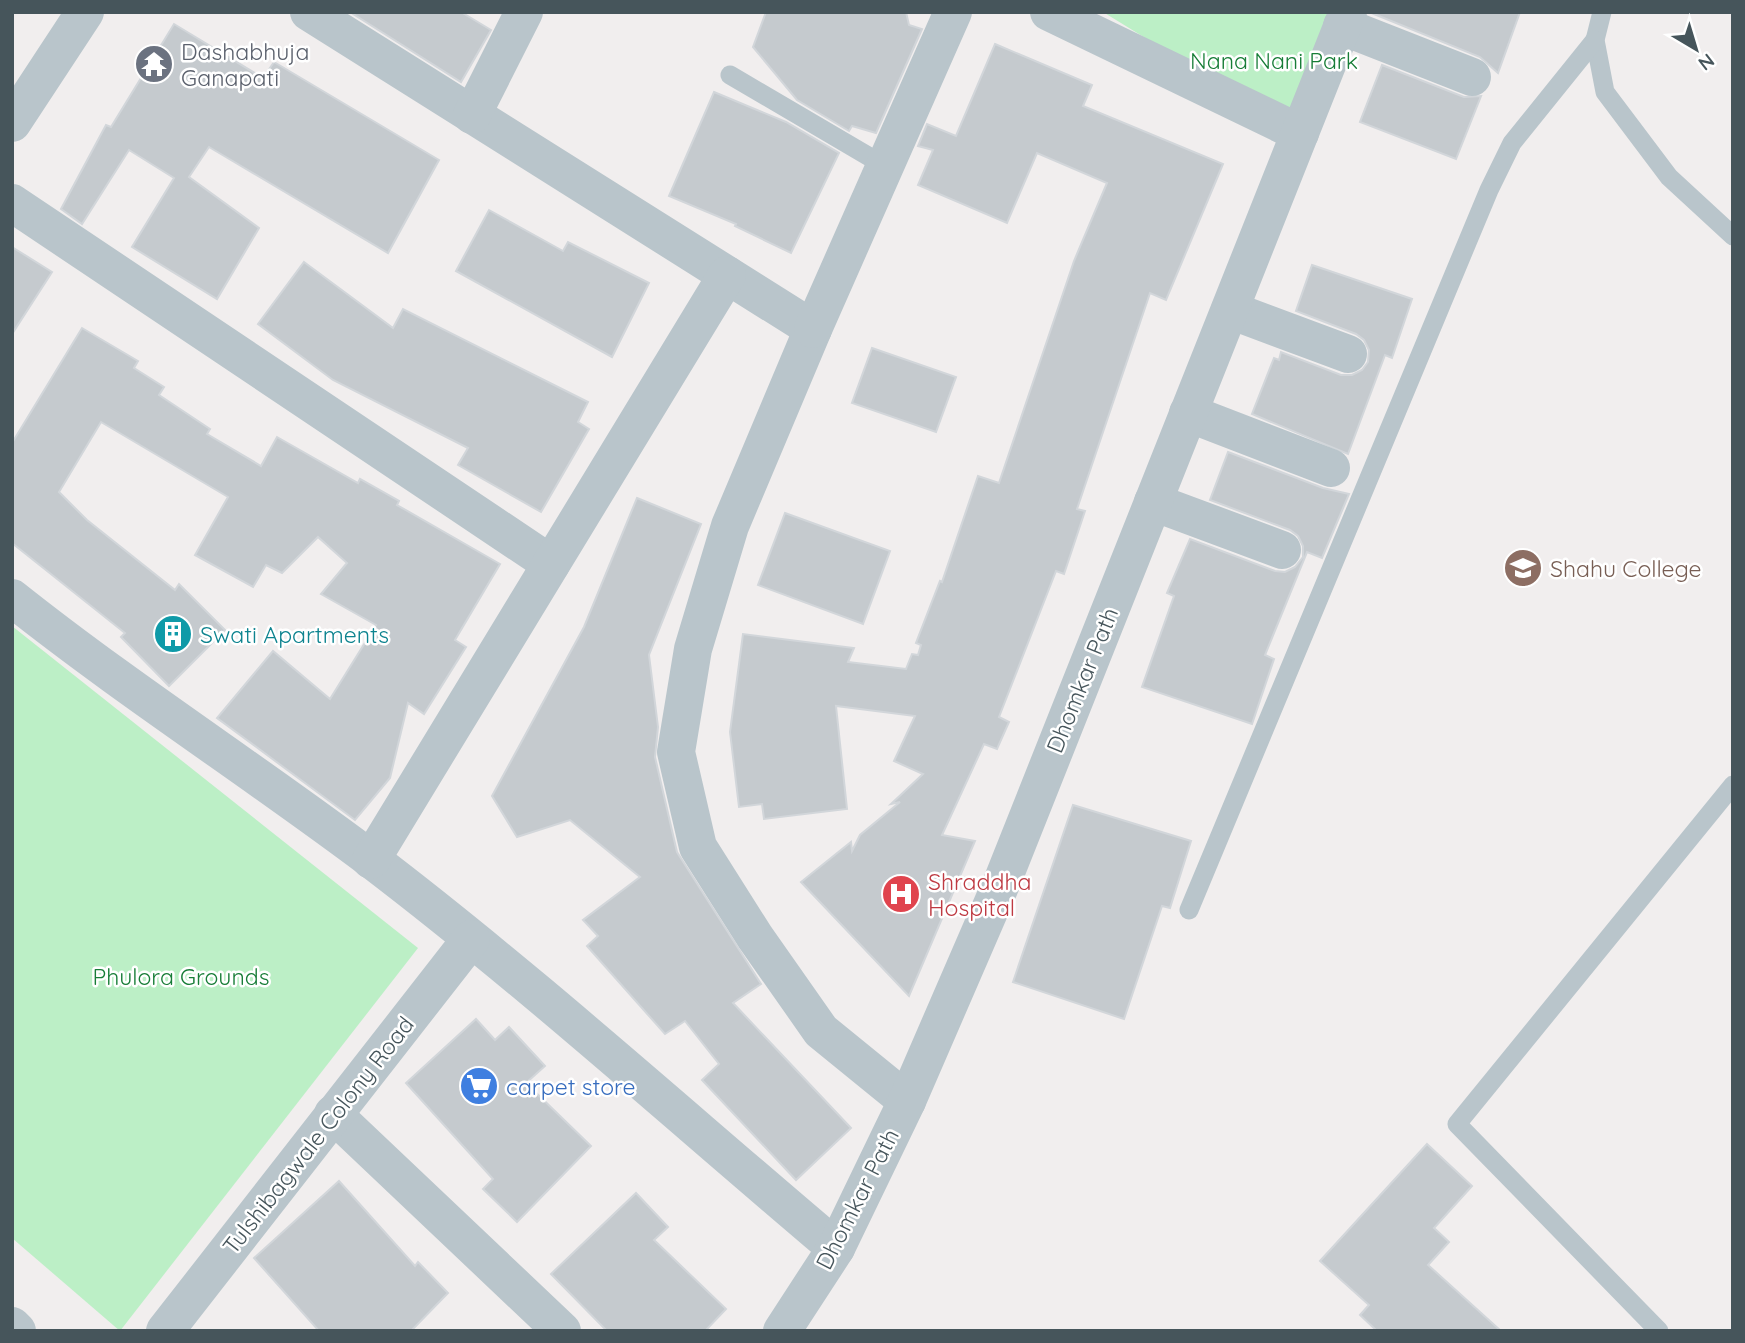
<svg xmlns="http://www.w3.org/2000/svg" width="1745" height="1343" viewBox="0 0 1745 1343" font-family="Quicksand,sans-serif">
	<rect width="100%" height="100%" fill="#f1eeee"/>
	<g fill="#bcefc6">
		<path d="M 1103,12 L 1346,12 L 1300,133 Z"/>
		<path d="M 12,626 L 418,948 L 120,1331 L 12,1238 Z"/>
	</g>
	<g fill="#c5cace" stroke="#d2d6da" stroke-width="2">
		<path d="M 350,12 L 461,12 L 491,30 L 461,82 Z"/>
		<path d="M 766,12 L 906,12 L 909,25 L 922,29 L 876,133 L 852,126 L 849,131 L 797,100 L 753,47 Z"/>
		<path d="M 1369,12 L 1520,12 L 1498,73 L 1480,57 Z"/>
		<path d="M 174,24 L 263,78 L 274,62 L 439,160 L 388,253 L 209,147 L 189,177 L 259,228 L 217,299 L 132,247 L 174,178 L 129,150 L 82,224 L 61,209 L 106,125 L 111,127 Z"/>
		<path d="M 995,44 L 1092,85 L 1083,106 L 1223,164 L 1166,300 L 1150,293 L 1077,509 L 1085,511 L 1064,574 L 1056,571 L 999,717 L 1009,722 L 997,749 L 984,744 L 942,835 L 975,841 L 909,996 L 801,882 L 851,842 L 852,851 L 860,835 L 900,802 L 891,804 L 923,774 L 894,761 L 915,716 L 836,706 L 847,809 L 764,819 L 762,804 L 739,807 L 730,732 L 743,634 L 854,648 L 848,662 L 906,669 L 912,654 L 918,655 L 921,645 L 916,643 L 940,581 L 942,582 L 978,476 L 999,483 L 1074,261 L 1107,183 L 1037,153 L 1007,223 L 918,185 L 933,150 L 918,146 L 927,124 L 956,136 Z"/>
		<path d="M 1382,65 L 1464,97 L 1481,96 L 1456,159 L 1360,122 Z"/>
		<path d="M 714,92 L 786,122 L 839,153 L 791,253 L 735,226 L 736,224 L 669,196 Z"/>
		<path d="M 489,210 L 563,251 L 568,242 L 649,283 L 612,357 L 456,271 Z"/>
		<path d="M 12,247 L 52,272 L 12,334 Z"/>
		<path d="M 304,262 L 393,328 L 403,309 L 588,402 L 578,422 L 589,429 L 541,512 L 458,465 L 468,448 L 333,380 L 258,324 Z"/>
		<path d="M 1312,265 L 1412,299 L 1392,358 L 1385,355 L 1348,454 L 1252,414 L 1274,358 L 1279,360 L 1281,352 L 1341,375 L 1352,375 L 1362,370 L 1368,362 L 1369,350 L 1364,340 L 1356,334 L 1296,311 Z"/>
		<path d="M 82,328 L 138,361 L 134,368 L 164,387 L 159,395 L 210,429 L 207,434 L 261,466 L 277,437 L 358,483 L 360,479 L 399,501 L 397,505 L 500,564 L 455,640 L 466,647 L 424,714 L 408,703 L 390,778 L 355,820 L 217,718 L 273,651 L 330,699 L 376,625 L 321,594 L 347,563 L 318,537 L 282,573 L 266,565 L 253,587 L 195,555 L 228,497 L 101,422 L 59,492 L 87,520 L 175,590 L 179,584 L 225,630 L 169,686 L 121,637 L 125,633 L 12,543 L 12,443 Z"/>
		<path d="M 872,348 L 956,377 L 936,432 L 852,403 Z"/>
		<path d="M 1228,452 L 1323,488 L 1349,494 L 1322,558 L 1307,552 L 1265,655 L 1274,659 L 1252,724 L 1142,687 L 1174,596 L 1167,593 L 1190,539 L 1275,571 L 1285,572 L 1295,567 L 1303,557 L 1303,546 L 1298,536 L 1290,530 L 1210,500 Z"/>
		<path d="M 637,498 L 701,524 L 649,655 L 658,727 L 655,757 L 677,852 L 761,984 L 733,1003 L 851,1128 L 796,1180 L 702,1080 L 719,1064 L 685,1021 L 665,1034 L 587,946 L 598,936 L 583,920 L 640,877 L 570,820 L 517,837 L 492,796 L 584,627 Z"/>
		<path d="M 785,513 L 890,551 L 863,624 L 758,585 Z"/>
		<path d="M 1073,805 L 1191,841 L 1170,908 L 1162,906 L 1124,1019 L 1013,982 Z"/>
		<path d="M 476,1019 L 495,1040 L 509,1027 L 545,1066 L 526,1083 L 591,1146 L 517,1222 L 483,1189 L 493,1179 L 406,1083 Z"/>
		<path d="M 1427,1144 L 1472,1186 L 1434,1228 L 1449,1242 L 1428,1265 L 1501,1331 L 1377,1331 L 1360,1315 L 1369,1305 L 1320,1261 Z"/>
		<path d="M 339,1181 L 415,1266 L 418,1262 L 448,1293 L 411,1331 L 319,1331 L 254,1258 Z"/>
		<path d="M 636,1193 L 668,1227 L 654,1240 L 726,1309 L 705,1331 L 607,1331 L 551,1274 Z"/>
	</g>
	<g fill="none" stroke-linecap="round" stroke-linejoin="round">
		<g stroke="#b9c5cb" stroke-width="19">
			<path d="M 1602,12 L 1595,40 L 1605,92 L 1669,177 L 1733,236"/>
			<path d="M 730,75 L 885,166"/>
			<path d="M 1189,910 L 1489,190 L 1512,143 L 1595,40"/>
			<path d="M 1659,1331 L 1457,1124 L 1733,785"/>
		</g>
		<g stroke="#b9c5cb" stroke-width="38">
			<path d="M 309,12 L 813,329 L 730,526 L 693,649 L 676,752 L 698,847 L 755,937 L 821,1031 L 907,1101"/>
			<path d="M 1049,12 L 1300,133"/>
			<path d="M 1342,26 L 1472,77"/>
			<path d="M 472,115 L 524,12"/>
			<path d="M 12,123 L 85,12"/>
			<path d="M 12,203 L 551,564"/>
			<path d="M 1230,310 L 1348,354"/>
			<path d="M 813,329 L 953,12"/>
			<path d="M 1188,413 L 1331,468"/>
			<path d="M 1153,502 L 1282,550"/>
			<path d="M 12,598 C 129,691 254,771 372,860 C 532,982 682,1118 836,1248"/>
			<path d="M 371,860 L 727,275"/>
			<path d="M 333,1114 L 562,1331"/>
			<path d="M 12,1326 L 17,1331"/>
			<path d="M 165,1331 L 471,939"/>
			<path d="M 782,1331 L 836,1248 L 907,1101 L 1004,877 L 1348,12"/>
		</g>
	</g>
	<defs>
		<symbol id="temple-disc" viewBox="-11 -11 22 22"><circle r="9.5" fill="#6b7280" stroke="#fff"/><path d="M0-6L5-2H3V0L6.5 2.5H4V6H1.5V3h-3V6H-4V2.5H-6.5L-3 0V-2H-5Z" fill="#fff"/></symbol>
		<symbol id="university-disc" viewBox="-11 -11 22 22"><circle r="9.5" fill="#8d6e63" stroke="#fff"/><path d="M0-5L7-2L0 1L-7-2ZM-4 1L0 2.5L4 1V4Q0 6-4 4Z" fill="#fff"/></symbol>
		<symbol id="building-disc" viewBox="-11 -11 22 22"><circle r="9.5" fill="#0f9aa8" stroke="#fff"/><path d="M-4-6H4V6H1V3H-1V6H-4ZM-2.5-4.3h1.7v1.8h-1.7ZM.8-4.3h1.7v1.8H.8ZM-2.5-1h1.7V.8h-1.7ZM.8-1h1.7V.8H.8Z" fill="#fff"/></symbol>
		<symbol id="hospital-disc" viewBox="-11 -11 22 22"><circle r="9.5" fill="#e0444e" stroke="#fff"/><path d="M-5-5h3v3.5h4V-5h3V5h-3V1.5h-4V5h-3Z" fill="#fff"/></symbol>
		<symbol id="supermarket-disc" viewBox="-11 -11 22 22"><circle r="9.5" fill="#3f7fe0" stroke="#fff"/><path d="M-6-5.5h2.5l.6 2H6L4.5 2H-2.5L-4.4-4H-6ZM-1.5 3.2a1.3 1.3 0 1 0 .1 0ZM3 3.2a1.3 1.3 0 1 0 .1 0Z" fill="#fff"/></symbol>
	</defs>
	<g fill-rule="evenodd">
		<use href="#temple-disc" x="132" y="42" width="44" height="44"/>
		<use href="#university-disc" x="1501" y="546" width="44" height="44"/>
		<use href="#building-disc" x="151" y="612" width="44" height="44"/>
		<use href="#hospital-disc" x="879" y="872" width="44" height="44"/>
		<use href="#supermarket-disc" x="457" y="1064" width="44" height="44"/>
	</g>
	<g text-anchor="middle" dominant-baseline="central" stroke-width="5" stroke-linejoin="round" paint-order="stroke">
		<g font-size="23" fill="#5b616d" stroke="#fff" text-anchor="start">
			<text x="181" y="51">Dashabhuja<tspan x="181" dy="26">Ganapati</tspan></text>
		</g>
		<g font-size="23" fill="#177d37" stroke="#fff">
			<text x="1274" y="60">Nana Nani Park</text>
			<text x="181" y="976">Phulora Grounds</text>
		</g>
		<g font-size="23" fill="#785e54" stroke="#fff" text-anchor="start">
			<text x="1550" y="568">Shahu College</text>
		</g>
		<g font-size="23" fill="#0d838f" stroke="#fff" text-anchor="start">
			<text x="200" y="634">Swati Apartments</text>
		</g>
		<g font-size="23" fill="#46555b" stroke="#fff">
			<text transform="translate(1082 680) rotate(-68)">Dhomkar Path</text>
			<text transform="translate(318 1135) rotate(-52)">Tulshibagwale Colony Road</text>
			<text transform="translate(857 1199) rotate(-63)">Dhomkar Path</text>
		</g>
		<g font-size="23" fill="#be3a42" stroke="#fff" text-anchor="start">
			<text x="928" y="881">Shraddha<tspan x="928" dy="26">Hospital</tspan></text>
		</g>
		<g font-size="23" fill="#366cbe" stroke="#fff" text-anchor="start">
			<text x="506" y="1086">carpet store</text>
		</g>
	</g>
	<rect width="1745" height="1343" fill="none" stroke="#46555b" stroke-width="28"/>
	<g transform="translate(1696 49) rotate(142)" stroke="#ffffff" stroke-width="5" paint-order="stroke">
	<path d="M0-5L12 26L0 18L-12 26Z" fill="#46555b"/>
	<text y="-10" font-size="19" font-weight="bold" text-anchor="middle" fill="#46555b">N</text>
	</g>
</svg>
